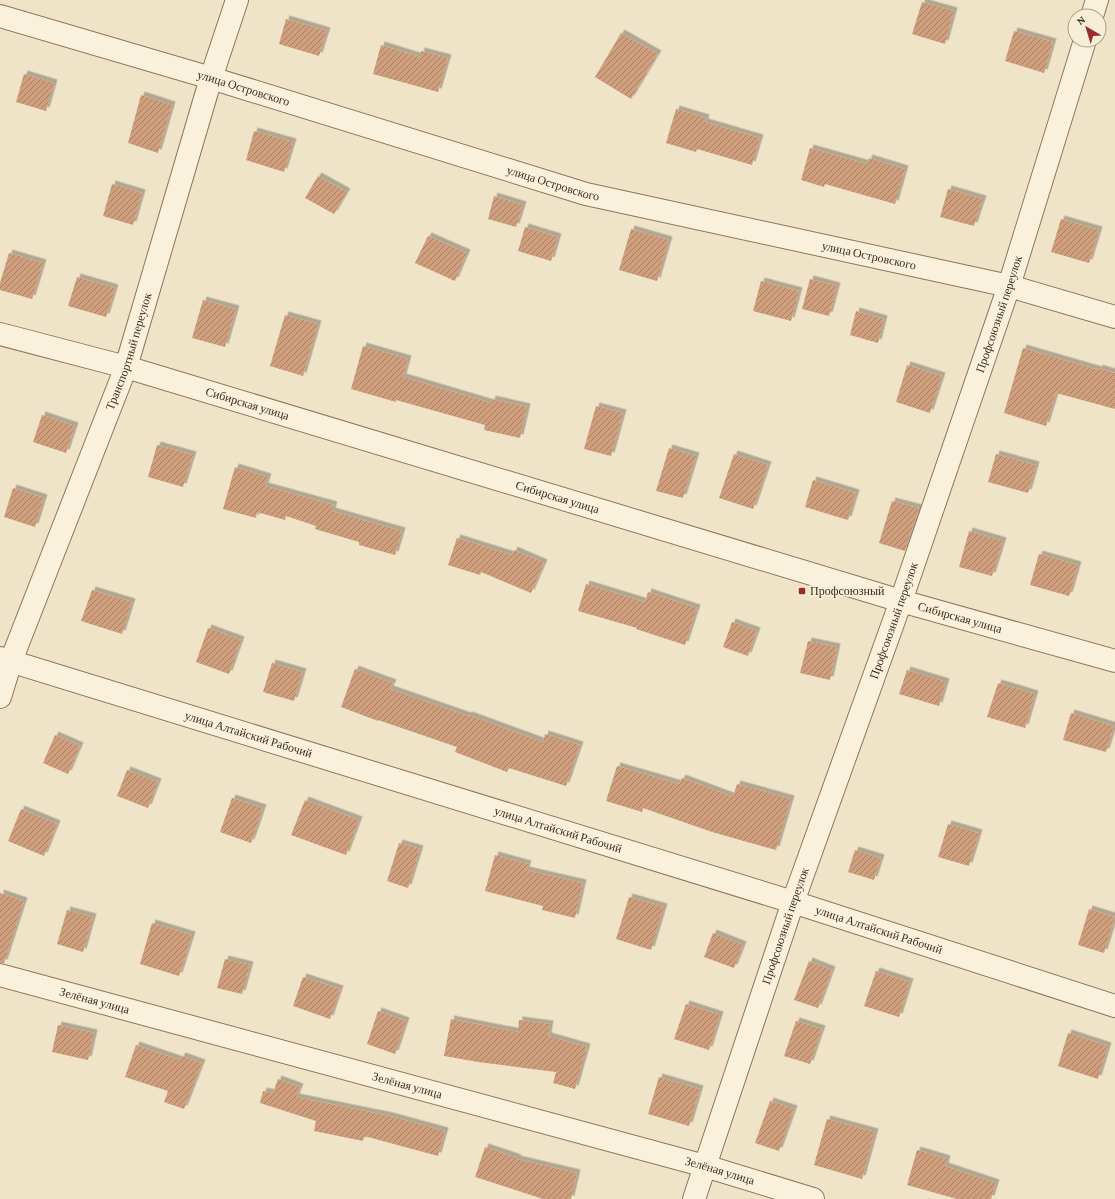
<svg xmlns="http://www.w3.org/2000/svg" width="1115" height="1199" viewBox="0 0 1115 1199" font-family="'Crimson Pro',serif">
	<defs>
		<pattern id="building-hatch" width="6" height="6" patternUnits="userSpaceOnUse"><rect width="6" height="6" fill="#cf9f7d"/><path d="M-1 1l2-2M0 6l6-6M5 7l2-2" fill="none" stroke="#a98266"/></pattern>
		<filter id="shadow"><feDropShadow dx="3.5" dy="-3.5" stdDeviation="0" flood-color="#0004"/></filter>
	</defs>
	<rect width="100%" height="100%" fill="#f0e4c8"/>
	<g fill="url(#building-hatch)" filter="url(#shadow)">
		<path d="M 922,2 L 954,11 L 945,44 L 912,34 Z"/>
		<path d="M 286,19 L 327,31 L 319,56 L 279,44 Z"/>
		<path d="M 1014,31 L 1053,42 L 1044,73 L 1005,61 Z"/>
		<path d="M 621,33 L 658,54 L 631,99 L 595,77 Z"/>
		<path d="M 381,45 L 420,57 L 421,51 L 448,58 L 438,92 L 373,74 Z"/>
		<path d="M 24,74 L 54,83 L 46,111 L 16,102 Z"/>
		<path d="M 141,95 L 172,105 L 158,153 L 128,143 Z"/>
		<path d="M 676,109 L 706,118 L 705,122 L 760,138 L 752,165 L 697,149 L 696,152 L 666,143 Z"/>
		<path d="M 254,131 L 293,142 L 284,172 L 246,160 Z"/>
		<path d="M 810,148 L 867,164 L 869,158 L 905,169 L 895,204 L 825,184 L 824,187 L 801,180 Z"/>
		<path d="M 318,176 L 347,192 L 334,214 L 305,198 Z"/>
		<path d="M 112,184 L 142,193 L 133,225 L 103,216 Z"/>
		<path d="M 948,189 L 983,199 L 974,226 L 940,217 Z"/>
		<path d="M 494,196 L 523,205 L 516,227 L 488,219 Z"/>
		<path d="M 1061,219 L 1099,230 L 1089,263 L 1051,252 Z"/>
		<path d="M 525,227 L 558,237 L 551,261 L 518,251 Z"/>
		<path d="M 631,229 L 669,240 L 657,281 L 619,270 Z"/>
		<path d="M 428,236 L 467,253 L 455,281 L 415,263 Z"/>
		<path d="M 9,253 L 43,263 L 32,299 L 0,290 L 0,283 Z"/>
		<path d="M 77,277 L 115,288 L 106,317 L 68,306 Z"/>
		<path d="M 810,279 L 837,286 L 829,316 L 802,309 Z"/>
		<path d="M 761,281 L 799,291 L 791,321 L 753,311 Z"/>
		<path d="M 203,300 L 236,309 L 225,347 L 192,338 Z"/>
		<path d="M 856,311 L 884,319 L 878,343 L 850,335 Z"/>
		<path d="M 285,315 L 318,324 L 303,376 L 270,366 Z"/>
		<path d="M 363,346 L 408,359 L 403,377 L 491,403 L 492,399 L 527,407 L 520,438 L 484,430 L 485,425 L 396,400 L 396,402 L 351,389 Z"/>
		<path d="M 1023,348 L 1099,370 L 1099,368 L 1115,373 L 1115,409 L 1056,393 L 1046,426 L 1004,413 Z"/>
		<path d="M 907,365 L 942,376 L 930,413 L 896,402 Z"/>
		<path d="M 596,406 L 623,413 L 611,456 L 584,449 Z"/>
		<path d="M 42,415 L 75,426 L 66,453 L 33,442 Z"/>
		<path d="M 157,445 L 193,455 L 183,487 L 148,477 Z"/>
		<path d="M 669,448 L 696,456 L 683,498 L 656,491 Z"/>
		<path d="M 734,454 L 768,465 L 753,509 L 719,498 Z"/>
		<path d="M 996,454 L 1036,465 L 1028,493 L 988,482 Z"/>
		<path d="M 235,467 L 268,477 L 265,486 L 334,505 L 332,511 L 402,531 L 395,555 L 359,545 L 359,542 L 315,529 L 316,526 L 286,516 L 285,520 L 257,512 L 256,518 L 223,509 Z"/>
		<path d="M 813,480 L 856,493 L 848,520 L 805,507 Z"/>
		<path d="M 13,488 L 44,498 L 35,527 L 4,517 Z"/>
		<path d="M 892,501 L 919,508 L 905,551 L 879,543 Z"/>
		<path d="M 969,531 L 1003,541 L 992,576 L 959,567 Z"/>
		<path d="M 457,538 L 512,555 L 514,550 L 544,563 L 531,593 L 481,572 L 480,575 L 448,565 Z"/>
		<path d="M 1039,554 L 1078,565 L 1069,596 L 1030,585 Z"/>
		<path d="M 586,584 L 645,602 L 648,592 L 697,608 L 685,645 L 636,629 L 637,628 L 578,611 Z"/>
		<path d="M 92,590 L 132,602 L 122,634 L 81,621 Z"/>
		<path d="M 732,622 L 757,631 L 748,656 L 723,647 Z"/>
		<path d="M 208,628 L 241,640 L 229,674 L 196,662 Z"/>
		<path d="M 808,641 L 837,647 L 830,680 L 800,673 Z"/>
		<path d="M 272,663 L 303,672 L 294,701 L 263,692 Z"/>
		<path d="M 355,669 L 393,683 L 390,689 L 468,716 L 469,715 L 543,742 L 545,734 L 580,745 L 566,786 L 509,768 L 507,772 L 455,752 L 457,747 L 378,720 L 378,721 L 341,707 Z"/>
		<path d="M 907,670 L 946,682 L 939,706 L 899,694 Z"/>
		<path d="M 998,683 L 1035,694 L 1025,728 L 987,717 Z"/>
		<path d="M 1071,713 L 1114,726 L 1106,752 L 1063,740 Z"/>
		<path d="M 55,735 L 80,746 L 68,774 L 43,763 Z"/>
		<path d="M 617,766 L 679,784 L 682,778 L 733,797 L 737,784 L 791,799 L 776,850 L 712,832 L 643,808 L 642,812 L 606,801 Z"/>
		<path d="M 127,770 L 158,782 L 148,808 L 117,796 Z"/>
		<path d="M 232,798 L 263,808 L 251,843 L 220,832 Z"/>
		<path d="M 305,800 L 359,820 L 346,855 L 291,835 Z"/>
		<path d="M 21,809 L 57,824 L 44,856 L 8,841 Z"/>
		<path d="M 948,824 L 979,833 L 969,866 L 938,857 Z"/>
		<path d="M 399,843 L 420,849 L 408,888 L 387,881 Z"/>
		<path d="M 855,850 L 881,858 L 874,880 L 848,872 Z"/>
		<path d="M 495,855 L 528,864 L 526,870 L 583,883 L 575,918 L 542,910 L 543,906 L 485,891 Z"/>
		<path d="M 0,893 L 24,901 L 4,963 L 0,963 Z"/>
		<path d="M 629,897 L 664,907 L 651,950 L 616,939 Z"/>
		<path d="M 1089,909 L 1115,917 L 1104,953 L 1078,945 Z"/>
		<path d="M 67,910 L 93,917 L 83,952 L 57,944 Z"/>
		<path d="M 152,923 L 192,935 L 179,976 L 140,964 Z"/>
		<path d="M 713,933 L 743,945 L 734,968 L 704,957 Z"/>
		<path d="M 225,959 L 250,965 L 242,994 L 217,988 Z"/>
		<path d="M 809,961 L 832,970 L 818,1008 L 794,1000 Z"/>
		<path d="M 876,971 L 910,982 L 899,1017 L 864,1006 Z"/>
		<path d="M 303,977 L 340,989 L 330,1019 L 293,1006 Z"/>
		<path d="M 686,1004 L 720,1015 L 709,1050 L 674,1039 Z"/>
		<path d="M 378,1011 L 406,1021 L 395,1054 L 367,1044 Z"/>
		<path d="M 451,1019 L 518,1032 L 519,1020 L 550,1024 L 548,1036 L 587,1047 L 575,1089 L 553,1083 L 556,1072 L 478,1062 L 444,1056 Z"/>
		<path d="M 796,1021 L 822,1029 L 810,1064 L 784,1056 Z"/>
		<path d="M 58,1025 L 94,1033 L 88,1060 L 52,1052 Z"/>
		<path d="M 1068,1033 L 1108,1046 L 1098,1079 L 1058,1066 Z"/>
		<path d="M 136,1045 L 180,1060 L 182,1056 L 202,1063 L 184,1109 L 164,1102 L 168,1091 L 125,1077 Z"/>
		<path d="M 659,1077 L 700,1089 L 689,1126 L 648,1114 Z"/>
		<path d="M 278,1079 L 300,1087 L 296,1097 L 390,1116 L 445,1131 L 438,1156 L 364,1136 L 363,1141 L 314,1131 L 316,1121 L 260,1103 L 263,1091 L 273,1093 Z"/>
		<path d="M 770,1101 L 794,1109 L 779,1151 L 755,1143 Z"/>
		<path d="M 827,1119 L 875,1132 L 862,1179 L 814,1165 Z"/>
		<path d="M 485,1147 L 518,1158 L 517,1159 L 577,1173 L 571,1199 L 543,1199 L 475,1177 Z"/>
		<path d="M 917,1150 L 947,1159 L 945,1166 L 996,1183 L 991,1199 L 957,1199 L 907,1185 Z"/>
	</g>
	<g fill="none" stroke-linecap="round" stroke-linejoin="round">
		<defs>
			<g id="minor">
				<path id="s1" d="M 0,16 L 211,78 L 586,194 L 1009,286 L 1115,317"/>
				<path d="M 1092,16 L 1097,0"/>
				<path id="s2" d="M 0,334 L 126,367 L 901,601 L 1115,661"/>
				<path id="s3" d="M 0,658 L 793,902 L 1115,1006"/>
				<path id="s4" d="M 0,697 L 11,661 L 126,367 L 211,78 L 237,0"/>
				<path id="s5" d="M 0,975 L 705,1166 L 813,1199"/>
				<path id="s6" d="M 694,1199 L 793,902 L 901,601 L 1009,286 L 1085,40"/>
			</g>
		</defs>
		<use href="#minor" stroke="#8d765c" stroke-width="24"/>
		<use href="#minor" stroke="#faf1dc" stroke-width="22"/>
	</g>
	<rect fill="#9e2a2b" stroke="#f7eed8" stroke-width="1.5" x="798" y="587" width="8" height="8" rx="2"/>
	<g text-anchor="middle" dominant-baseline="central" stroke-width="3.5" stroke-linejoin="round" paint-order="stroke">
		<g font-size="12" fill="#3d2e20" stroke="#f7eed8">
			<text stroke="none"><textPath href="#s1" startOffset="254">улица Островского</textPath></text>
			<text stroke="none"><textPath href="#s1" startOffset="578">улица Островского</textPath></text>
			<text stroke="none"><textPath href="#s1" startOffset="902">улица Островского</textPath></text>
			<text stroke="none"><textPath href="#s6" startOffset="936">Профсоюзный переулок</textPath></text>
			<text stroke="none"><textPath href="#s4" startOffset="369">Транспортный переулок</textPath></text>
			<text stroke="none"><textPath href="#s2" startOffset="257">Сибирская улица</textPath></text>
			<text stroke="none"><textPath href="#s2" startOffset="581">Сибирская улица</textPath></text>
			<text stroke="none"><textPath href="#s2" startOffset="1001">Сибирская улица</textPath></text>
			<text stroke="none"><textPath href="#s6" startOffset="612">Профсоюзный переулок</textPath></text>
			<text stroke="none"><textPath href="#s3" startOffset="260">улица Алтайский Рабочий</textPath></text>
			<text stroke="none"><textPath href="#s3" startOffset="584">улица Алтайский Рабочий</textPath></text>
			<text stroke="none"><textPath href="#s6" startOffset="288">Профсоюзный переулок</textPath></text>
			<text stroke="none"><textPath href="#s3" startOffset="920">улица Алтайский Рабочий</textPath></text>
			<text stroke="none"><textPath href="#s5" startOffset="98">Зелёная улица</textPath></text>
			<text stroke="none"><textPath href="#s5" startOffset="422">Зелёная улица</textPath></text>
			<text stroke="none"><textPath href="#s5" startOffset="746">Зелёная улица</textPath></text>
		</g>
		<g font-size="12" fill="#3d2e20" stroke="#f7eed8" text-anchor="start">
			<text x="810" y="591">Профсоюзный</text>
		</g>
	</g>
	<g transform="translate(1087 28) rotate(322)"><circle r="19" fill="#f7eed8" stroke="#ada18e"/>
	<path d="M0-3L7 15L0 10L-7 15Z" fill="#9e2a2b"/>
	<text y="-6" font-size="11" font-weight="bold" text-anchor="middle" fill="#3d2e20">N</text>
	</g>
</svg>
